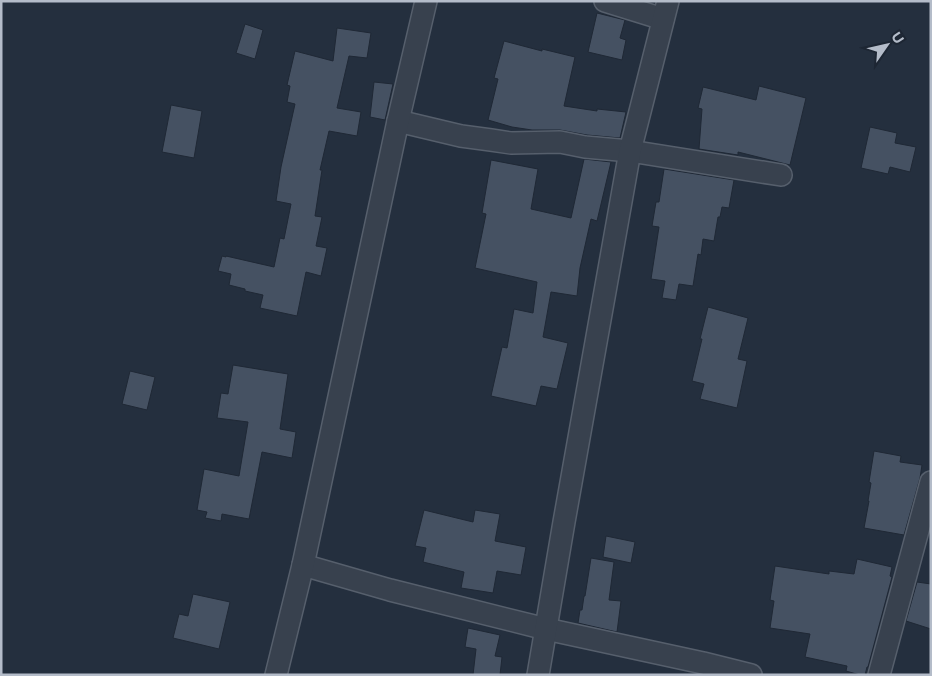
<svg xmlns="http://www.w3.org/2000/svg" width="932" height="676" viewBox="0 0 932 676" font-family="Montserrat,sans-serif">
	<rect width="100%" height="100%" fill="#242f3e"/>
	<g fill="#455162" stroke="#1f2835">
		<path d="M 597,13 L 625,20 L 620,38 L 626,40 L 622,60 L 588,52 Z"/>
		<path d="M 245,24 L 263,30 L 255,59 L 236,53 Z"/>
		<path d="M 337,28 L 371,33 L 367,58 L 349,56 L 337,108 L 361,112 L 357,136 L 329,131 L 320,170 L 322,170 L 315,216 L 322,217 L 316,246 L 327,248 L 321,276 L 306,272 L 297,316 L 260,308 L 263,295 L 245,291 L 245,289 L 229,285 L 231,274 L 218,271 L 222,256 L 226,257 L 226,256 L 274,267 L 280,238 L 284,239 L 291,204 L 276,201 L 281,167 L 295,104 L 287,102 L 290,86 L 287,85 L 295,51 L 333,61 Z"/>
		<path d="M 504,41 L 542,51 L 542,49 L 575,57 L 564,106 L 597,111 L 597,109 L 626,112 L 620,138 L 587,135 L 560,130 L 532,130 L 512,127 L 488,120 L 498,79 L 494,78 Z"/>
		<path d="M 374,82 L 393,84 L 385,120 L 370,117 Z"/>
		<path d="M 759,86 L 806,98 L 790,165 L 738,152 L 738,155 L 699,149 L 702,109 L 698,108 L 703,87 L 756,100 Z"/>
		<path d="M 171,105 L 202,111 L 194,158 L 162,152 Z"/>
		<path d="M 870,127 L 897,133 L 895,143 L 916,147 L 910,172 L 890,167 L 888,174 L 861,168 Z"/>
		<path d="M 584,159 L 611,162 L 597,221 L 591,219 L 580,268 L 577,296 L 551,292 L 543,337 L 568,343 L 557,389 L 541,386 L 536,406 L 491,396 L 502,347 L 507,348 L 514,309 L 533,313 L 537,282 L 475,268 L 486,214 L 482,213 L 491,160 L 538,169 L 531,209 L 571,218 Z"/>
		<path d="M 664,169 L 734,180 L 729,208 L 722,207 L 720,217 L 718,217 L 714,241 L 703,239 L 701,255 L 698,254 L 693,286 L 679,284 L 676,300 L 662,298 L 665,281 L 651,279 L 659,227 L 652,226 L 656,202 L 659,202 Z"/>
		<path d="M 708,307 L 748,318 L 738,359 L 747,361 L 737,408 L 700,399 L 704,384 L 692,381 L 702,339 L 700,339 Z"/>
		<path d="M 233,365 L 288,374 L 280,429 L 296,432 L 292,458 L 262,452 L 249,519 L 222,514 L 221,521 L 205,518 L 207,512 L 197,510 L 204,469 L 239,476 L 248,422 L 217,418 L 221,393 L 228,394 Z"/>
		<path d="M 130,371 L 155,377 L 147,410 L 122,404 Z"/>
		<path d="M 874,451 L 901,456 L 900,462 L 922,465 L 920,478 L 904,535 L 864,528 L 869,501 L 868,501 L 871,483 L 869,482 Z"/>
		<path d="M 424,510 L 473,522 L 475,510 L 500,514 L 495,541 L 526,547 L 521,575 L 497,571 L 493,593 L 461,588 L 464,572 L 423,562 L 426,548 L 415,546 Z"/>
		<path d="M 606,536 L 635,542 L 631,563 L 603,557 Z"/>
		<path d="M 591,558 L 614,562 L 609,600 L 621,601 L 617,632 L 578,623 L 580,610 L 582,610 L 584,596 L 585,596 Z"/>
		<path d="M 857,559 L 892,567 L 890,576 L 892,577 L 868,667 L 867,667 L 865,675 L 860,675 L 846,671 L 847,666 L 805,657 L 810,634 L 770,628 L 774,601 L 770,600 L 775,566 L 829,574 L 829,571 L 854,574 Z"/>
		<path d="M 917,582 L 931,584 L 931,629 L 906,621 Z"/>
		<path d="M 193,594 L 230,602 L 219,649 L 173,638 L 179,614 L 188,616 Z"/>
		<path d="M 468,628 L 500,635 L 495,656 L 502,657 L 500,675 L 473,675 L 476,649 L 465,647 Z"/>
	</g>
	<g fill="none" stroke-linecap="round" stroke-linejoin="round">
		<defs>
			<g id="street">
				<path d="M 605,1 L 663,19"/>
				<path d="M 398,121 L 461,136 L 491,140 L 511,143 L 560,142 L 585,147 L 630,151 L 781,175"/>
				<path d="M 303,565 L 390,590 L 546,629 L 703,663 L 751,675"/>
				<path d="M 276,675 L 303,565 L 398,121 L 426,1"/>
				<path d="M 538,675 L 564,522 L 630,151 L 668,1"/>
				<path d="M 879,675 L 931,482"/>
			</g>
		</defs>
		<use href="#street" stroke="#565f6c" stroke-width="24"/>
		<use href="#street" stroke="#38414e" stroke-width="21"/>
	</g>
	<rect width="932" height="676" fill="none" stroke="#b4bcc9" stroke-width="5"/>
	<g transform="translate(887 45) rotate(56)" stroke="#1d2633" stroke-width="4" paint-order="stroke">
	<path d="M0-4L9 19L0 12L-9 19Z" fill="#b4bcc9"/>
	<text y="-8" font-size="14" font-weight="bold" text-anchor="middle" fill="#b4bcc9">U</text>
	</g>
</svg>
